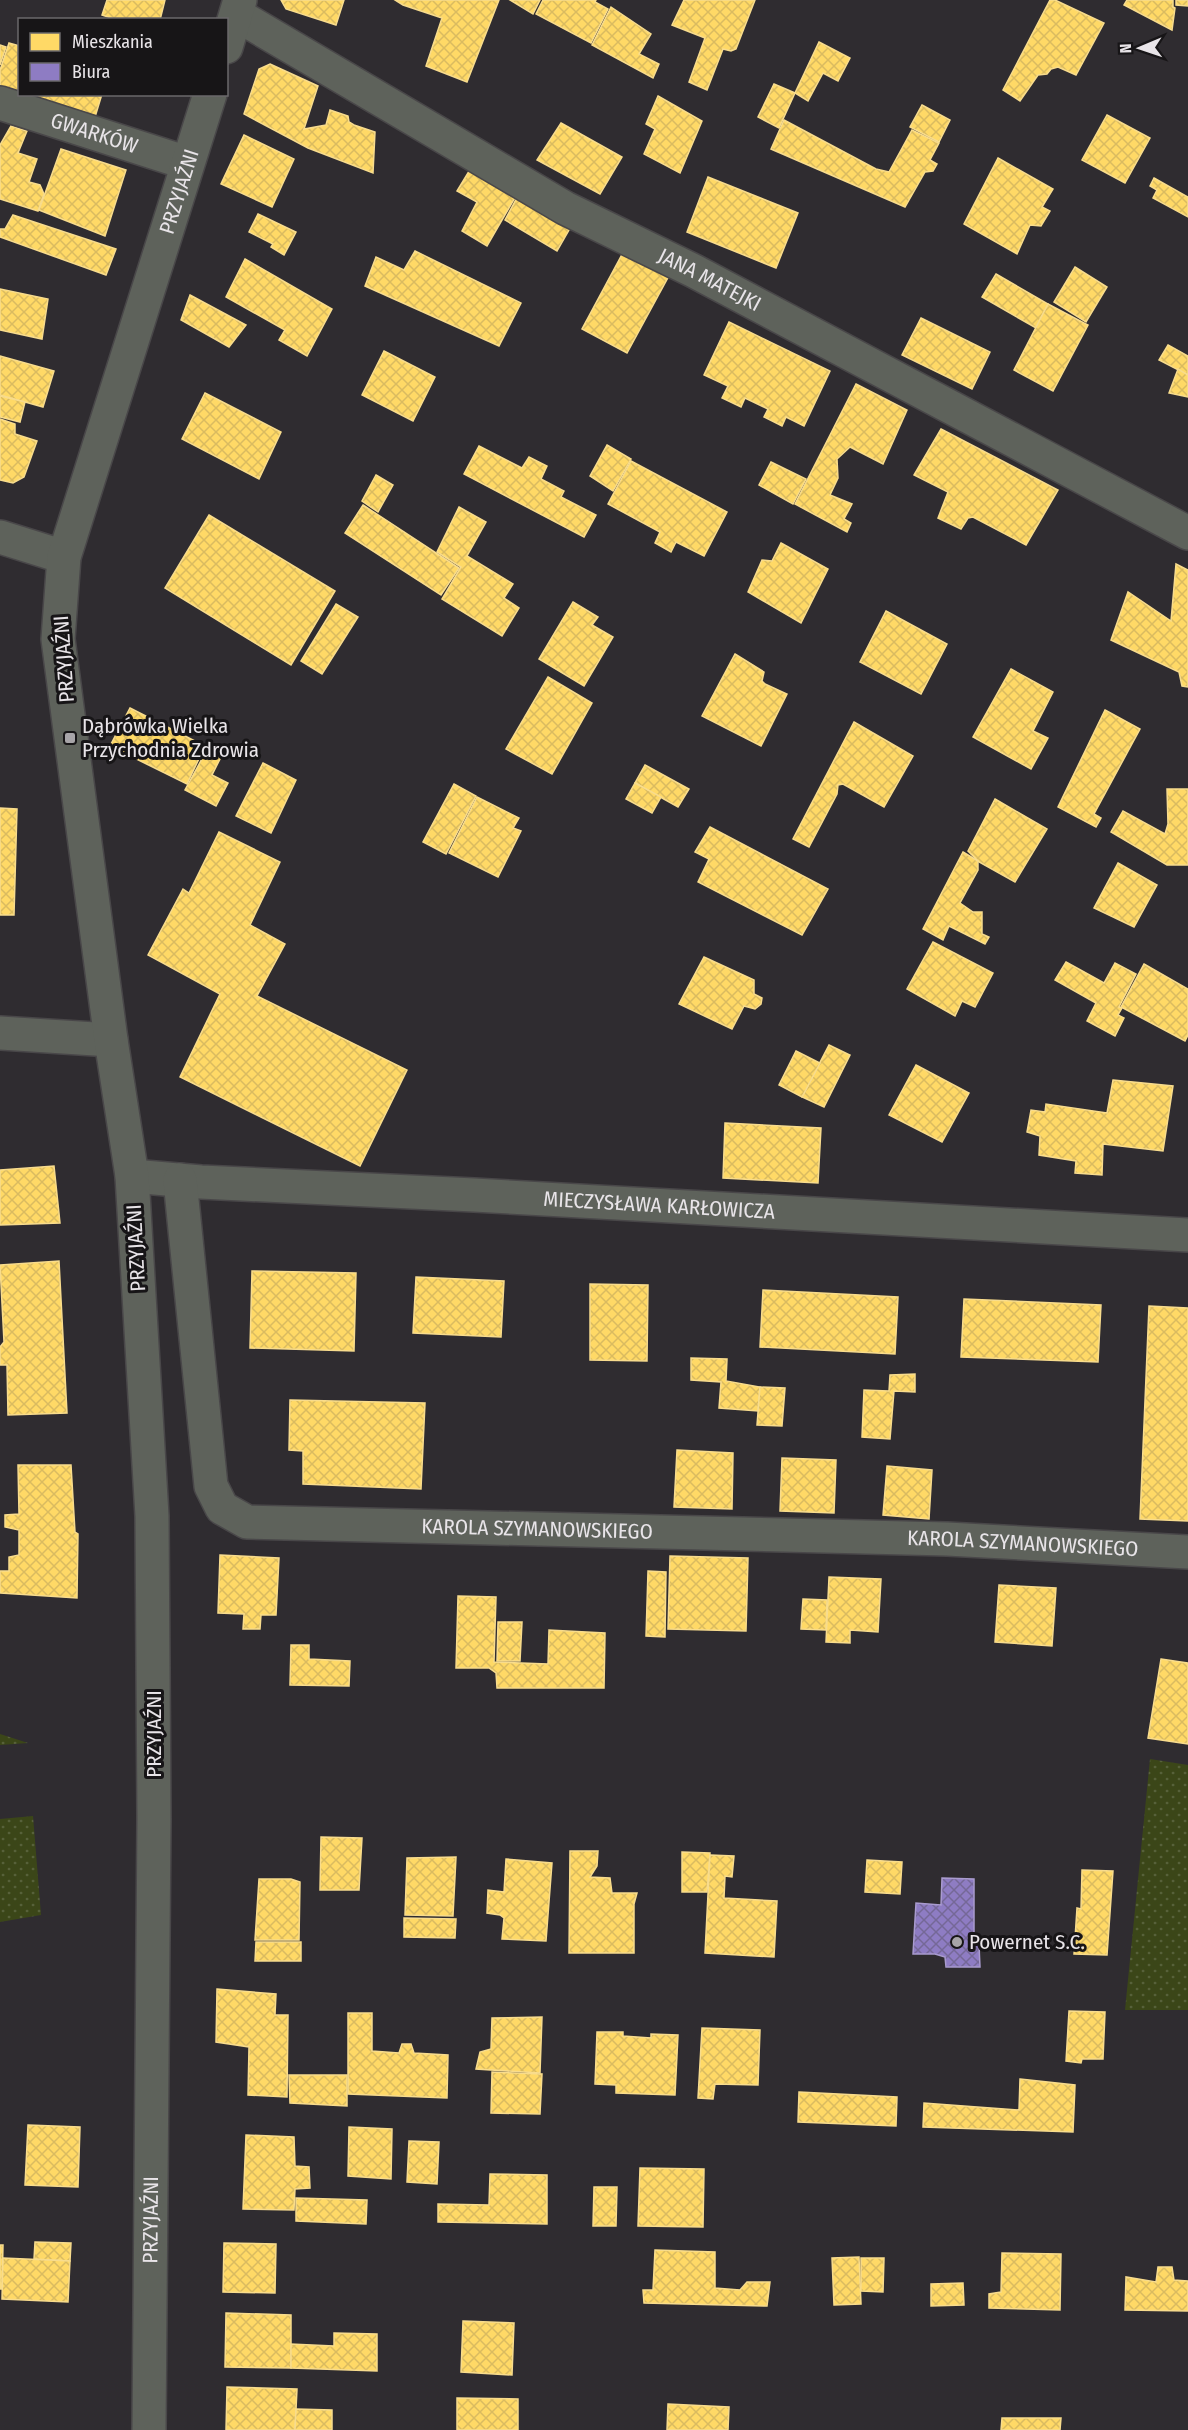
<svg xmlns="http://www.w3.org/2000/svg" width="1188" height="2430" viewBox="0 0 1188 2430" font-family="'Fira Sans Condensed',sans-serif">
	<defs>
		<pattern id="green-dots" width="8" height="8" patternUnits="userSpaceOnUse" patternTransform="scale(1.5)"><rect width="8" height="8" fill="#3b4618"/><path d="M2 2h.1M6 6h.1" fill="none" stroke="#57613a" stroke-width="1.8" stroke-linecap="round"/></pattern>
		<pattern id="homes-cross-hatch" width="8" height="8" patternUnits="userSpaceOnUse" patternTransform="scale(1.5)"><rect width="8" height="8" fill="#ffd966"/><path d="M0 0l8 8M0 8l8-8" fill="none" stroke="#dabb60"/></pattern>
		<pattern id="offices-cross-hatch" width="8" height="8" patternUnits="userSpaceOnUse" patternTransform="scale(1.5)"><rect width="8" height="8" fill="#8e7cc3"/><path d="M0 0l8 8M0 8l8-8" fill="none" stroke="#756897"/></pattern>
	</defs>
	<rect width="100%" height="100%" fill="#2f2c30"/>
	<g fill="url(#green-dots)">
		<path d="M 0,1734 L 28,1743 L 0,1745 Z"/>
		<path d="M 1150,1759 L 1188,1765 L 1188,2010 L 1125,2010 Z"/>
		<path d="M 33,1816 L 41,1915 L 0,1922 L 0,1819 Z"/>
	</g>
	<g fill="url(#homes-cross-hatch)" stroke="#f8dc8d" stroke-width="1.5">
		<path d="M 107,0 L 165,0 L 160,20 L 117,20 L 102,15 Z"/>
		<path d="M 281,0 L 344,0 L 336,25 L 286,9 Z"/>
		<path d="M 395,0 L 499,0 L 467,82 L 426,66 L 442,18 L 403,5 Z"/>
		<path d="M 510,0 L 540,0 L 533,14 Z"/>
		<path d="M 543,0 L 596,0 L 595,2 L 608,9 L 591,43 L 536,14 Z"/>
		<path d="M 684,0 L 755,0 L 736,49 L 731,51 L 723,49 L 707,90 L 689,82 L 705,38 L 672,25 Z"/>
		<path d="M 1050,0 L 1055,0 L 1104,23 L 1076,75 L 1058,67 L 1051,69 L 1047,74 L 1038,75 L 1020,101 L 1003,90 Z"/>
		<path d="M 1127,0 L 1173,0 L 1173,7 L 1175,8 L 1172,30 L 1124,5 Z"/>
		<path d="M 1176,0 L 1188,0 L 1188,6 L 1176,5 Z"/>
		<path d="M 611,7 L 651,34 L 639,54 L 659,64 L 653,78 L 592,45 Z"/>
		<path d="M 819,42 L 850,58 L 838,81 L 823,73 L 808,101 L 795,93 Z"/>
		<path d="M 9,43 L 20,46 L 20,94 L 0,88 L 0,70 Z"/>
		<path d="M 0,45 L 6,47 L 0,65 Z"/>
		<path d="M 270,64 L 318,86 L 304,129 L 326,125 L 330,110 L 348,116 L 349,122 L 354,125 L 375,132 L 373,173 L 308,148 L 244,114 L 259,69 Z"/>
		<path d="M 774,84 L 795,93 L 779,128 L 758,117 Z"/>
		<path d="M 22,94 L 102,94 L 95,117 Z"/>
		<path d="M 658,96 L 702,121 L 680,173 L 644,154 L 655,129 L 646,124 Z"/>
		<path d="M 922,105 L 950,120 L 939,142 L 910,127 Z"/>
		<path d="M 1107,115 L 1150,138 L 1125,183 L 1082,160 Z"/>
		<path d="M 784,120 L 876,169 L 889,172 L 912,130 L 939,143 L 930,160 L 937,164 L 933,171 L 925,172 L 905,207 L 771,149 Z"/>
		<path d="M 561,123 L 622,157 L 600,194 L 537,160 Z"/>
		<path d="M 11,126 L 27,131 L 18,153 L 37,159 L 29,182 L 40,185 L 44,194 L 38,211 L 0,199 L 0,145 Z"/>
		<path d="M 244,135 L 294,159 L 272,207 L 221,184 Z"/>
		<path d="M 61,149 L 126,170 L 105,236 L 39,210 Z"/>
		<path d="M 998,158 L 1053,189 L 1042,207 L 1050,211 L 1041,226 L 1030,225 L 1017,254 L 964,224 Z"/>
		<path d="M 474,163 L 520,189 L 487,246 L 462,231 L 477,202 L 457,191 Z"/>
		<path d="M 708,177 L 798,213 L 776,268 L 687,232 Z"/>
		<path d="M 1154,178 L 1188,197 L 1188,217 L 1153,198 L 1157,190 L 1150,186 Z"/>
		<path d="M 520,192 L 573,223 L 557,251 L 505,220 Z"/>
		<path d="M 258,214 L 296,232 L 284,255 L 271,247 L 273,244 L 249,232 Z"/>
		<path d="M 13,215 L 116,249 L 106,275 L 0,237 L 0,229 L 5,229 Z"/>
		<path d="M 626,247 L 671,272 L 627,353 L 582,329 Z"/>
		<path d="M 415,251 L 521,303 L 499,346 L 365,286 L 376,257 L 404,270 Z"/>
		<path d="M 245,259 L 332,309 L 307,356 L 279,340 L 285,330 L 226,297 Z"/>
		<path d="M 1075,267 L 1107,287 L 1086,322 L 1054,302 Z"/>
		<path d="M 996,274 L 1048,304 L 1036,328 L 982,297 Z"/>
		<path d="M 0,289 L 48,299 L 42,339 L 0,330 Z"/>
		<path d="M 190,295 L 246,325 L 229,347 L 181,320 Z"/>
		<path d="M 1048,304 L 1088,325 L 1053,391 L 1014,370 Z"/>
		<path d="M 921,318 L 990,352 L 972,389 L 902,355 Z"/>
		<path d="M 729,322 L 830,371 L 804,426 L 786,417 L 782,426 L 764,417 L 768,409 L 745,398 L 741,407 L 722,398 L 728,386 L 704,375 Z"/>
		<path d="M 1168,345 L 1188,356 L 1188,375 L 1159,360 Z"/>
		<path d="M 384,351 L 435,377 L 413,421 L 362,395 Z"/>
		<path d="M 0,356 L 54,371 L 43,407 L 0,395 Z"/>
		<path d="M 1178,369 L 1188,375 L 1188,397 L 1169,393 Z"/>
		<path d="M 856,384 L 907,410 L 883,464 L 850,447 L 837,459 L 838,478 L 830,495 L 852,504 L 844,519 L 851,523 L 847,532 L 795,504 Z"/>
		<path d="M 205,393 L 281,432 L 259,479 L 182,439 Z"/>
		<path d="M 0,396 L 25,402 L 20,422 L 0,417 Z"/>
		<path d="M 0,419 L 15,424 L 15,434 L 37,441 L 24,477 L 13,483 L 0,480 Z"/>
		<path d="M 941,429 L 1058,490 L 1026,545 L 973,517 L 968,518 L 961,529 L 938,518 L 948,492 L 914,475 Z"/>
		<path d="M 607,445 L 631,459 L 613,491 L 590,476 Z"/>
		<path d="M 479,446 L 522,468 L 529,457 L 547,466 L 541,479 L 564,491 L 561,497 L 596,515 L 584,537 L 464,474 Z"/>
		<path d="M 631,461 L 727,512 L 704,556 L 676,542 L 671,552 L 655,543 L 660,532 L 608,504 Z"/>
		<path d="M 771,462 L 806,479 L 793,504 L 759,485 Z"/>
		<path d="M 376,475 L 393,485 L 378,512 L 362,501 Z"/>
		<path d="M 363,505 L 459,568 L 441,595 L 345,533 Z"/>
		<path d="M 459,507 L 486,522 L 467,556 L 513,584 L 504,598 L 519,608 L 502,636 L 442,599 L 461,567 L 437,552 Z"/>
		<path d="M 209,515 L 335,591 L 291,665 L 165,588 Z"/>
		<path d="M 781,543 L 828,569 L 801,623 L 748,592 L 762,560 L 772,561 Z"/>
		<path d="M 1176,564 L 1188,570 L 1188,687 L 1182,686 L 1179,672 L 1111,640 L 1128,592 L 1171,621 Z"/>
		<path d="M 573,602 L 598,617 L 592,625 L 613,637 L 584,686 L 539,659 Z"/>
		<path d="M 336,604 L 358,617 L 322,674 L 301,661 Z"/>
		<path d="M 886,611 L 947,644 L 921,694 L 860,662 Z"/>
		<path d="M 735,654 L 764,672 L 762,681 L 765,684 L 787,694 L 761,746 L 702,716 Z"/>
		<path d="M 1011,669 L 1053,692 L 1033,731 L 1048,738 L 1031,769 L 973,737 Z"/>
		<path d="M 548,677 L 592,703 L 552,774 L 506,749 Z"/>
		<path d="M 130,708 L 205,746 L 187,784 L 110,746 Z"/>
		<path d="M 1105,710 L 1140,729 L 1094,814 L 1101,818 L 1096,827 L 1058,807 Z"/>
		<path d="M 854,722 L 913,756 L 884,807 L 843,784 L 838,785 L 837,794 L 809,847 L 793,839 Z"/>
		<path d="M 209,746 L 223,753 L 212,775 L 228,783 L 216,806 L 185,790 Z"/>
		<path d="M 263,763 L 296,780 L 271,833 L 236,816 Z"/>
		<path d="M 645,765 L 689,789 L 678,807 L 635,783 Z"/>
		<path d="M 635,783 L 661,797 L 652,813 L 626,799 Z"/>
		<path d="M 454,784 L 476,796 L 446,854 L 423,842 Z"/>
		<path d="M 1167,789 L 1188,789 L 1188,865 L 1167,865 L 1111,832 L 1123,811 L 1165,834 L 1168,824 Z"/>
		<path d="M 477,797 L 519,818 L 513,828 L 521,831 L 498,877 L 449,853 Z"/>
		<path d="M 995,799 L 1047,829 L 1015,882 L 979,862 L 968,851 Z"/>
		<path d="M 0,808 L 17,809 L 14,915 L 0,915 Z"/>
		<path d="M 710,827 L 828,889 L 802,935 L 698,882 L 709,859 L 695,852 Z"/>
		<path d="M 219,832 L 280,862 L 250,925 L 285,944 L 257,996 L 407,1070 L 360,1166 L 180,1077 L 220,994 L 148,955 L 183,889 L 189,893 Z"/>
		<path d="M 963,852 L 978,861 L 978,870 L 960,903 L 973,912 L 982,912 L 982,934 L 989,937 L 985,944 L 949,926 L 943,940 L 923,929 Z"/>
		<path d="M 1118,863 L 1157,885 L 1134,927 L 1094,908 Z"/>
		<path d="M 933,942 L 993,973 L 975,1007 L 962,1001 L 955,1016 L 907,989 Z"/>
		<path d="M 704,957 L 754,980 L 754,994 L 762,998 L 761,1004 L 755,1009 L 744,1006 L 732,1029 L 679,1004 Z"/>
		<path d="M 1066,962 L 1104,983 L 1115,963 L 1136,974 L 1119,1007 L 1122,1008 L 1118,1015 L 1124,1018 L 1115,1036 L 1087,1021 L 1096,1003 L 1055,980 Z"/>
		<path d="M 1144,964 L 1188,989 L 1188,1035 L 1185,1041 L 1121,1007 Z"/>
		<path d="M 829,1045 L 850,1055 L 824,1107 L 802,1097 Z"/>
		<path d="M 796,1051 L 820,1063 L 802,1097 L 779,1085 Z"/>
		<path d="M 916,1065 L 969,1093 L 942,1142 L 889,1115 Z"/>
		<path d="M 1113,1080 L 1173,1086 L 1163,1151 L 1103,1144 L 1102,1175 L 1075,1173 L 1076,1161 L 1039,1155 L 1040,1136 L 1027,1132 L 1031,1110 L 1045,1112 L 1046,1104 L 1107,1113 Z"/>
		<path d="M 725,1123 L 821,1128 L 818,1183 L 723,1178 Z"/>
		<path d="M 54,1166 L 60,1223 L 0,1225 L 0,1170 Z"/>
		<path d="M 59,1261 L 67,1413 L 8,1415 L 7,1365 L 0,1365 L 0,1347 L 4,1342 L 0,1265 Z"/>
		<path d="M 252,1271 L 356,1273 L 354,1351 L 250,1348 Z"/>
		<path d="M 416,1277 L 504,1281 L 501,1337 L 413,1333 Z"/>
		<path d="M 590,1284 L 648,1285 L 647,1361 L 590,1360 Z"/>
		<path d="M 763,1290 L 898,1297 L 895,1354 L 760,1347 Z"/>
		<path d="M 964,1299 L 1101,1305 L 1098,1362 L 961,1357 Z"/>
		<path d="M 1149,1306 L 1188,1308 L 1188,1521 L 1140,1519 Z"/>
		<path d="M 691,1358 L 727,1359 L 726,1381 L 760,1387 L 758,1411 L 719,1408 L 721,1382 L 691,1380 Z"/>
		<path d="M 915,1374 L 915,1392 L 894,1391 L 890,1439 L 862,1437 L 864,1390 L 889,1391 L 890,1375 Z"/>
		<path d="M 760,1387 L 785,1388 L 782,1426 L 757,1425 Z"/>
		<path d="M 290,1400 L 425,1403 L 421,1489 L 303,1484 L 303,1451 L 289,1450 Z"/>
		<path d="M 677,1450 L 733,1453 L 732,1509 L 674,1507 Z"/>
		<path d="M 782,1458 L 836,1460 L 834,1513 L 780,1511 Z"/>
		<path d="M 18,1465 L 71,1465 L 75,1532 L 78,1534 L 77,1598 L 0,1593 L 0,1571 L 9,1571 L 9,1557 L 19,1555 L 19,1530 L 5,1527 L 5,1515 L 19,1514 Z"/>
		<path d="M 887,1466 L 932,1470 L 929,1519 L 883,1515 Z"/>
		<path d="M 220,1555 L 279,1558 L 276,1615 L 261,1615 L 260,1629 L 243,1629 L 244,1614 L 218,1613 Z"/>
		<path d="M 670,1556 L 748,1558 L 746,1631 L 668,1629 Z"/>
		<path d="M 648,1571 L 666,1572 L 665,1637 L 646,1636 Z"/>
		<path d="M 829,1577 L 881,1579 L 878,1632 L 850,1630 L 850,1643 L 826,1642 Z"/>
		<path d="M 999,1585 L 1056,1588 L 1052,1646 L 995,1642 Z"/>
		<path d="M 458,1596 L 496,1597 L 494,1662 L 548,1664 L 549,1630 L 605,1633 L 604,1688 L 497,1688 L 496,1673 L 489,1668 L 456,1668 Z"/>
		<path d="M 803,1599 L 827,1600 L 826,1630 L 801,1629 Z"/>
		<path d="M 498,1622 L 522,1622 L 520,1661 L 497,1661 Z"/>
		<path d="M 291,1645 L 309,1645 L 309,1659 L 350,1661 L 349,1686 L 290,1685 Z"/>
		<path d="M 1161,1659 L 1188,1663 L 1188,1744 L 1148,1738 Z"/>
		<path d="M 321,1837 L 362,1838 L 359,1890 L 320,1890 Z"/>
		<path d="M 570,1851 L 598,1851 L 597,1866 L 590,1877 L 610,1878 L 612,1893 L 637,1893 L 634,1904 L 634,1953 L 569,1953 Z"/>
		<path d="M 682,1852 L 710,1853 L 707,1892 L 682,1892 Z"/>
		<path d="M 710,1855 L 734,1856 L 732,1877 L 725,1876 L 724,1898 L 777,1901 L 774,1957 L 705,1953 Z"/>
		<path d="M 456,1857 L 453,1916 L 405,1915 L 407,1858 Z"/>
		<path d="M 506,1859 L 552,1863 L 546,1941 L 502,1939 L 504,1918 L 500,1915 L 487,1913 L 488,1890 L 504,1892 Z"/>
		<path d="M 867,1860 L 902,1862 L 900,1894 L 865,1892 Z"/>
		<path d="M 1082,1870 L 1113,1871 L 1107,1955 L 1074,1954 L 1077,1908 L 1081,1909 Z"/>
		<path d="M 259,1879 L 291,1879 L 300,1882 L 299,1940 L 255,1940 Z"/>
		<path d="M 404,1918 L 456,1919 L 455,1938 L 404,1937 Z"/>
		<path d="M 256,1942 L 301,1942 L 301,1961 L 255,1961 Z"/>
		<path d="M 217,1989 L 276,1994 L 275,2015 L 288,2015 L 287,2097 L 248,2095 L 249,2047 L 216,2042 Z"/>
		<path d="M 1069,2011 L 1105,2012 L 1103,2059 L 1082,2059 L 1081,2063 L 1066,2061 Z"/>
		<path d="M 348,2013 L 372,2013 L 372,2051 L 399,2053 L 402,2044 L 411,2044 L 414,2053 L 448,2055 L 447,2098 L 348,2094 Z"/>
		<path d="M 542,2017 L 540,2073 L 476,2069 L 480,2052 L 491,2049 L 492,2018 Z"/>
		<path d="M 702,2028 L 760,2030 L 758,2085 L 715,2084 L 713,2099 L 698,2098 Z"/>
		<path d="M 597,2032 L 623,2032 L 623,2036 L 651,2038 L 651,2034 L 678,2035 L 675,2095 L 616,2093 L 616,2085 L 595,2084 Z"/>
		<path d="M 492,2072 L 542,2074 L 540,2114 L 491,2113 Z"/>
		<path d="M 289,2075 L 347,2075 L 347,2106 L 290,2103 Z"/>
		<path d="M 1020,2079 L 1075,2085 L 1073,2132 L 923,2127 L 924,2103 L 1019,2110 Z"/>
		<path d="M 799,2092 L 897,2097 L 896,2126 L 798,2122 Z"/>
		<path d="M 28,2125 L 80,2127 L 78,2187 L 25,2185 Z"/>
		<path d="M 349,2127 L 392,2129 L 391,2179 L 348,2176 Z"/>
		<path d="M 246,2135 L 294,2137 L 295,2166 L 309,2167 L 310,2188 L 295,2189 L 294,2210 L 243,2209 Z"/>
		<path d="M 409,2141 L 439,2142 L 437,2184 L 407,2182 Z"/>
		<path d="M 640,2168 L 704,2169 L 703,2227 L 638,2226 Z"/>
		<path d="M 490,2174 L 547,2175 L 547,2224 L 438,2222 L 438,2204 L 489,2205 Z"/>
		<path d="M 594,2187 L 617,2187 L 616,2226 L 593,2226 Z"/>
		<path d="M 296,2198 L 367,2200 L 366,2224 L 296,2221 Z"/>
		<path d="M 35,2242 L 71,2243 L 70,2261 L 34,2259 Z"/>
		<path d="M 224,2243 L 276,2244 L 275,2293 L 223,2292 Z"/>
		<path d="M 0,2245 L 3,2245 L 2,2289 L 0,2289 Z"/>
		<path d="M 655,2250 L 715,2252 L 715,2288 L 740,2290 L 747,2282 L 770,2282 L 767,2306 L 644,2303 L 643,2290 L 653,2290 Z"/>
		<path d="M 1002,2253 L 1061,2254 L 1060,2310 L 989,2308 L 989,2294 L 1001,2292 Z"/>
		<path d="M 859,2257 L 861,2304 L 834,2305 L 832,2258 Z"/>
		<path d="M 3,2258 L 70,2261 L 68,2302 L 2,2299 Z"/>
		<path d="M 861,2258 L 884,2258 L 883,2292 L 861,2291 Z"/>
		<path d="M 1158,2267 L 1172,2267 L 1174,2280 L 1188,2281 L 1188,2311 L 1125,2310 L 1126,2277 L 1156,2282 Z"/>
		<path d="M 963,2283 L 964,2305 L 931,2306 L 931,2284 Z"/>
		<path d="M 226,2313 L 291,2315 L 291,2368 L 225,2367 Z"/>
		<path d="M 463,2321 L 514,2323 L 512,2375 L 461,2372 Z"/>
		<path d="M 334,2333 L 377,2334 L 377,2371 L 291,2368 L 291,2344 L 334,2346 Z"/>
		<path d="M 227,2387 L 297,2389 L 295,2430 L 226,2430 Z"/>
		<path d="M 457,2398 L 518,2399 L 518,2430 L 457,2430 Z"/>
		<path d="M 668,2404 L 729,2407 L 728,2430 L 667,2430 Z"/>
		<path d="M 296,2409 L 332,2410 L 332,2430 L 295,2430 Z"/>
		<path d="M 1002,2418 L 1061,2418 L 1060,2430 L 1001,2430 Z"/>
	</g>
	<path fill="url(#offices-cross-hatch)" stroke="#a99bce" stroke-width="1.5" d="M 942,1878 L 974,1879 L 974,1943 L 979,1945 L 980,1967 L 946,1967 L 945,1957 L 935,1954 L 913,1954 L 916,1903 L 941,1905 Z"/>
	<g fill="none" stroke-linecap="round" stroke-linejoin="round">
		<defs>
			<g id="minor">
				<path id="s1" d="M 237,15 L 565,208 L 694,271 L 1188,533"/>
				<path id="s2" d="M 0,103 L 187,163"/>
				<path d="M 0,537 L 64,557"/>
				<path d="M 0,1033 L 111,1040"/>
				<path id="s3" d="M 132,1176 L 201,1182 L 474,1195 L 1188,1235"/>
				<path id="s4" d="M 180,1180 L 211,1486 L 222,1508 L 247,1522 L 947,1539 L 1188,1552"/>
			</g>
			<g id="tertiary">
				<path d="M 226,47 L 240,0"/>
				<path id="s5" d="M 149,2430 L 154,1819 L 152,1516 L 132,1176 L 111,1040 L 58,639 L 64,557 L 210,94"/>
			</g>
		</defs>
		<use href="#minor" stroke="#494749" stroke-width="36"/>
		<use href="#tertiary" stroke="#494749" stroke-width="36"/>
		<use href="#minor" stroke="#5e625b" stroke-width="33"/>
		<use href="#tertiary" stroke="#5e625b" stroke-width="33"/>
	</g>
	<g fill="#a7a4a8" stroke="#171517" stroke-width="2">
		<rect x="64" y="732" width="12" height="12" rx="3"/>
		<circle cx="957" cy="1942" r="6"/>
	</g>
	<g text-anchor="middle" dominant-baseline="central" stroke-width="6" stroke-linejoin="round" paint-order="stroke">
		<g font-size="21" fill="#e8e4e8" stroke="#171517">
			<text stroke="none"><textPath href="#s2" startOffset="99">GWARKÓW</textPath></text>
			<text stroke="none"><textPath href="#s5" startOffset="2262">PRZYJAŹNI</textPath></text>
			<text stroke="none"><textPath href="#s1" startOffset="542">JANA MATEJKI</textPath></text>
			<text transform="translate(64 659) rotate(-94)">PRZYJAŹNI</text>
			<text stroke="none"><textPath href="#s3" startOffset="528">MIECZYSŁAWA KARŁOWICZA</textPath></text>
			<text transform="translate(136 1248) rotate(-93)">PRZYJAŹNI</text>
			<text stroke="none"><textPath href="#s4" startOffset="651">KAROLA SZYMANOWSKIEGO</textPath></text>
			<text stroke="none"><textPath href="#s4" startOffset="1137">KAROLA SZYMANOWSKIEGO</textPath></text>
			<text transform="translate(154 1734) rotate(-90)">PRZYJAŹNI</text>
			<text stroke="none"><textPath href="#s5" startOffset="210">PRZYJAŹNI</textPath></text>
		</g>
		<g font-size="21" fill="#e8e4e8" stroke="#171517" text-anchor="start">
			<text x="82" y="726">Dąbrówka Wielka<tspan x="82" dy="24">Przychodnia Zdrowia</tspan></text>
			<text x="969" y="1942">Powernet S.C.</text>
		</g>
	</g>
	<rect x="18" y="18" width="210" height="78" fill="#171517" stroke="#6b686b" stroke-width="1.5"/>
	<rect x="30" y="33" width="30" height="18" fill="#ffd966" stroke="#6b686b" stroke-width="1.5"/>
	<text x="72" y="48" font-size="18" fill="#e8e4e8">Mieszkania</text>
	<rect x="30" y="63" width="30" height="18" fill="#8e7cc3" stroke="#6b686b" stroke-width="1.5"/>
	<text x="72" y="78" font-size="18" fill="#e8e4e8">Biura</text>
	<g transform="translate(1140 48) rotate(268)" stroke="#171517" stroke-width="4.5" paint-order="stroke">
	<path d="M0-4.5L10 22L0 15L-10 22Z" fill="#e8e4e8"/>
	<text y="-9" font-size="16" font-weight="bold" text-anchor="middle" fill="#e8e4e8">N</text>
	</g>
</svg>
